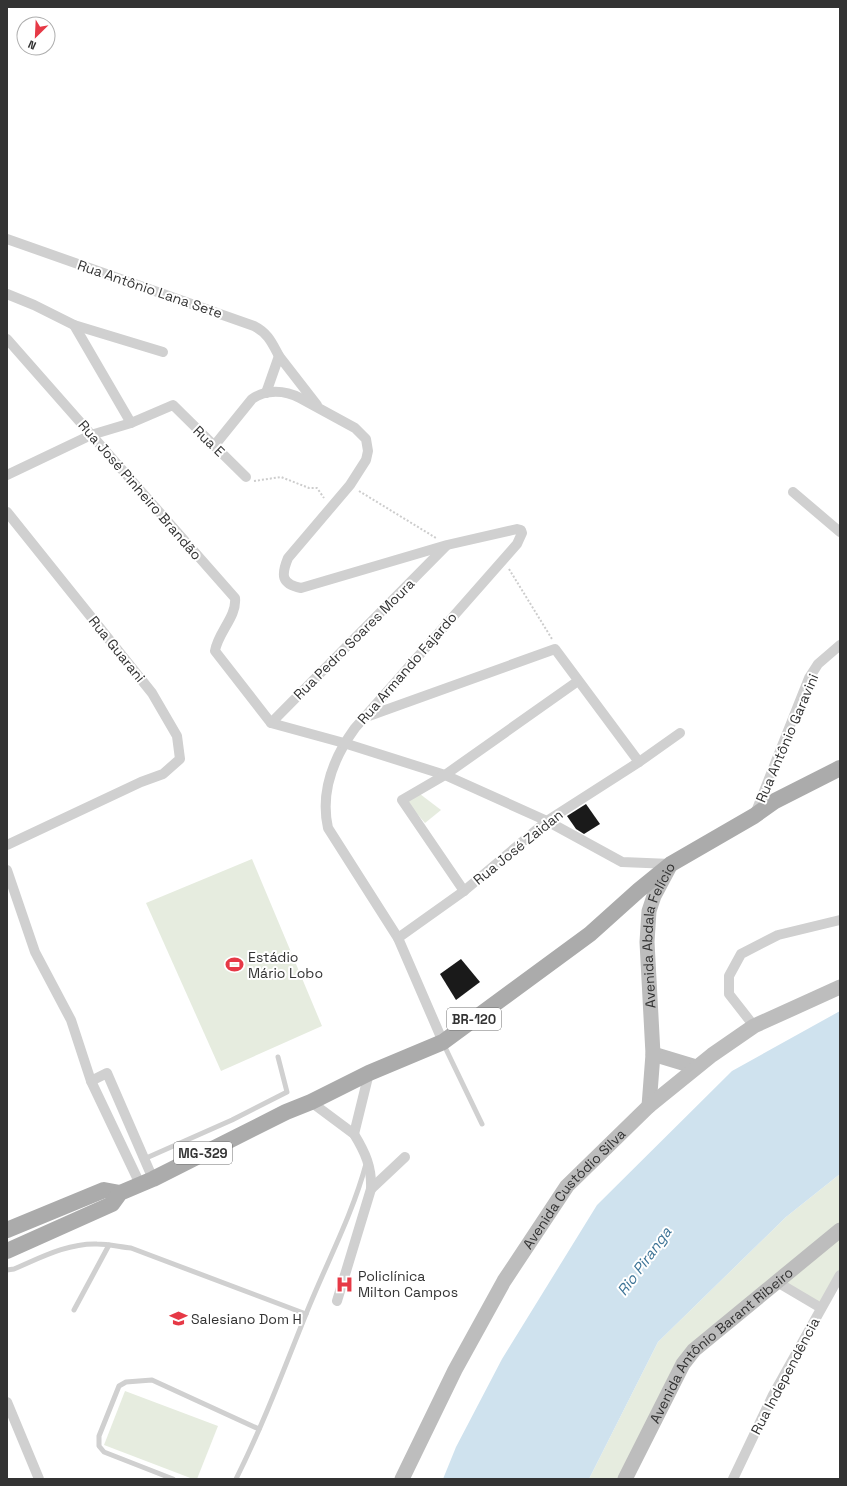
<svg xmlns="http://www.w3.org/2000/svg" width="847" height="1486" viewBox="0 0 847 1486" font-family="'Space Grotesk',sans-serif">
	<rect width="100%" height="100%" fill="#fff"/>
	<g fill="#e6ecdf">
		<path d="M 420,794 L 441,810 L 425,823 L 407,802 Z"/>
		<path d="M 252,859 L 322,1026 L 221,1071 L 146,903 Z"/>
		<path d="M 840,1174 L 840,1275 L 821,1308 L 777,1282 L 682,1362 L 622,1479 L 589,1479 L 658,1342 L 786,1217 Z"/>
		<path d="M 125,1391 L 218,1426 L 197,1479 L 193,1479 L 104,1445 Z"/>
	</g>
	<path fill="#cfe2ee" d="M 840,1011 L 840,1174 L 786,1217 L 658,1342 L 589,1479 L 443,1479 L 456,1447 L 502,1359 L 597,1205 L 732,1071 Z"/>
	<g fill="#1a1a1a">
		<path d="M 586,804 L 600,824 L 584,834 L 576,829 L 567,816 Z"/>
		<path d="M 461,959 L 480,982 L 456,1000 L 440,974 Z"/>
	</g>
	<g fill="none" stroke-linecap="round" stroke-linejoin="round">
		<g stroke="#cdcdcd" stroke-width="2" stroke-dasharray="2 2" stroke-linecap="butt">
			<path d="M 254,481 L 281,477 L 309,488 L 317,488 L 324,498"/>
			<path d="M 359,491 L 436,538"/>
			<path d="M 509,569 L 552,639"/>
		</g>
		<g stroke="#d0d0d0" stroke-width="5">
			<path d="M 443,1043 L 482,1124"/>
			<path d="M 144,1159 L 232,1120 L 287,1092 L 278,1057"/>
			<path d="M 7,1270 L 14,1269 C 40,1258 68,1243 97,1244 C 109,1244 120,1247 131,1248 L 306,1314"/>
			<path d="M 74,1310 L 109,1245"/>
			<path d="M 173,1479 L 104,1452 L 99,1446 L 99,1436 L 119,1386 L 126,1382 L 152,1380 L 259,1429"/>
			<path d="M 236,1479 C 263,1425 284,1369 306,1314 C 326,1264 352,1216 366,1164"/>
		</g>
		<g stroke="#d0d0d0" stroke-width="10">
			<path d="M 7,239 L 254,326 C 268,333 272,343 279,356"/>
			<path d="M 7,294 L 34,305 L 74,325 L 163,352"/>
			<path d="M 74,325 L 131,423"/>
			<path d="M 7,339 L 235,598 C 237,617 218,632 215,651 L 271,723"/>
			<path d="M 266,393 L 279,356 L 317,405"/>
			<path d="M 214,446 L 252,399 C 266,389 285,390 300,398 L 355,428 L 366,439 L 368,451 L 366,460 L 350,485 L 288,558 C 281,575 281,584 301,588 L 447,545 L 517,529 L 521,530 L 522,533 L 517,544 L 355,728 C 334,757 320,792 328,828 L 398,938 L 443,1042"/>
			<path d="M 7,475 L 91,435 L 131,423 L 173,405 L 246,477"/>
			<path d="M 793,492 L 840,532"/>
			<path d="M 7,512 L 152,693 L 177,736 L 180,759 L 163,774 L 141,782 L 7,845"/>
			<path d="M 446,546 L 271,723 L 344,743 L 445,775 L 547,821 L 622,862 L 671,864"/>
			<path d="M 366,717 L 555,649 L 639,762"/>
			<path d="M 755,814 L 809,678 L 818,664 L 840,645"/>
			<path d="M 7,870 L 35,952 L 71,1020 L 91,1081 L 140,1184"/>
			<path d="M 464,891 L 402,800 L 445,775 L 578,681"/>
			<path d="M 398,938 L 464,891 L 547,821 L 639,762 L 680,733"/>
			<path d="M 754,1026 L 729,994 L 729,976 L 741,954 L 778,935 L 840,920"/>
			<path d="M 91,1081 L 107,1073 L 153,1179"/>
			<path d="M 311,1102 L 354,1134 L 369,1073"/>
			<path d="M 371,1189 L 405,1157"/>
			<path d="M 777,1282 L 821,1308"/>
			<path d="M 337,1301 L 371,1189 C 372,1167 365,1152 354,1134"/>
			<path d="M 7,1402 L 39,1479"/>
			<path d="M 733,1479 L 773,1395 L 840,1275"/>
		</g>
		<g stroke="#bdbdbd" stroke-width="15">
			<path d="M 653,1054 L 696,1067"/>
			<path id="s1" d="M 649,1106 L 653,1054 L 647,942 L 649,911 L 654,896 L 671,864"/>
			<path id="s2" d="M 402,1479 L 455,1370 L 504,1281 L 567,1186 L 649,1106 L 712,1055 L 754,1026 L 840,987"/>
			<path id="s3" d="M 625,1479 L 683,1364 L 694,1350 L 840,1230"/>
		</g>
		<g stroke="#ababab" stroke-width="16">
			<path d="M 7,1230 L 104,1190 L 120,1193"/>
			<path d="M 7,1251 L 112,1204 L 120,1193 L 153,1179 L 286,1112 L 311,1102 L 369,1073 L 443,1042 L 590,934 L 639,890 L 671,864 L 754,816 L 775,801 L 840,768"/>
		</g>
	</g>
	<defs>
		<symbol id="stadium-bare" viewBox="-9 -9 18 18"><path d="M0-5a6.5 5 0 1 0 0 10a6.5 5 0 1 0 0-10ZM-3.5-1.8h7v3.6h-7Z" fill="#e63946" stroke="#fff" stroke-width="2.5" paint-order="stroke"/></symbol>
		<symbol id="hospital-bare" viewBox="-9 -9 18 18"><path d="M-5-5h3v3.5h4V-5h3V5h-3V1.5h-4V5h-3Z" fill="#e63946" stroke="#fff" stroke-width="2.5" paint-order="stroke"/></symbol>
		<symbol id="school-bare" viewBox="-9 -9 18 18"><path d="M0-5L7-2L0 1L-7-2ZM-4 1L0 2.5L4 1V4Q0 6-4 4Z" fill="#e63946" stroke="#fff" stroke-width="2.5" paint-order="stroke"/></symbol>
	</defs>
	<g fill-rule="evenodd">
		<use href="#stadium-bare" x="222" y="952" width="25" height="25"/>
		<use href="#hospital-bare" x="332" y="1272" width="25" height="25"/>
		<use href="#school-bare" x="166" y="1306" width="25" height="25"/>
	</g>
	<g text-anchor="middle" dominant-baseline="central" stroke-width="4" stroke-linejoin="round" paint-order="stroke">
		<g fill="#fff" stroke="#707070" stroke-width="1">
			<rect x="447" y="1008" width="54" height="22" rx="3"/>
			<rect x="174" y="1142" width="58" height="22" rx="3"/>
		</g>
		<g font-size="13" font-weight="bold" fill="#333">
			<text x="474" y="1019">BR-120</text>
			<text x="203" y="1153">MG-329</text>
		</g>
		<g font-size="14" fill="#333" stroke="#fff">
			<text transform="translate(150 289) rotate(19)">Rua Antônio Lana Sete</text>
			<text transform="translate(209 441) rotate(44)">Rua E</text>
			<text transform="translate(140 490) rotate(49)">Rua José Pinheiro Brandão</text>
			<text transform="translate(354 639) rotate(-45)">Rua Pedro Soares Moura</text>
			<text transform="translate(117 649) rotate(51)">Rua Guarani</text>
			<text transform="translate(407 668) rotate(-49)">Rua Armando Fajardo</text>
			<text transform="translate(787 738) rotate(-67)">Rua Antônio Garavini</text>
			<text transform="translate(518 847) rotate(-39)">Rua José Zaidan</text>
			<text stroke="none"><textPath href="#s1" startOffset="173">Avenida Abdala Felício</textPath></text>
			<text stroke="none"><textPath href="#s2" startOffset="339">Avenida Custódio Silva</textPath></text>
			<text stroke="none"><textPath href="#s3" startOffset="168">Avenida Antônio Barant Ribeiro</textPath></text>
			<text transform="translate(785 1376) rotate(-62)">Rua Independência</text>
		</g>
		<g font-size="14" fill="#333" stroke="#fff" text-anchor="start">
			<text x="248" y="957">Estádio<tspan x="248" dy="16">Mário Lobo</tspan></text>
			<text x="358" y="1276">Policlínica<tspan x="358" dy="16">Milton Campos</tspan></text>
			<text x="191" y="1319">Salesiano Dom H</text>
		</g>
		<g font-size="15" font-style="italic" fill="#3f7597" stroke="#fff">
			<text transform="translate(644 1261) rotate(-54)">Rio Piranga</text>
		</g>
	</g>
	<rect width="847" height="1486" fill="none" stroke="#333333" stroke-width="16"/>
	<g transform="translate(36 36) rotate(204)"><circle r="19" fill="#ffffff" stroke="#adadad"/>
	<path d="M0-3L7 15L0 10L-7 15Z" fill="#e63946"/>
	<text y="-6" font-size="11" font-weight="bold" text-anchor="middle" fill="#333333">N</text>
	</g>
</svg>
